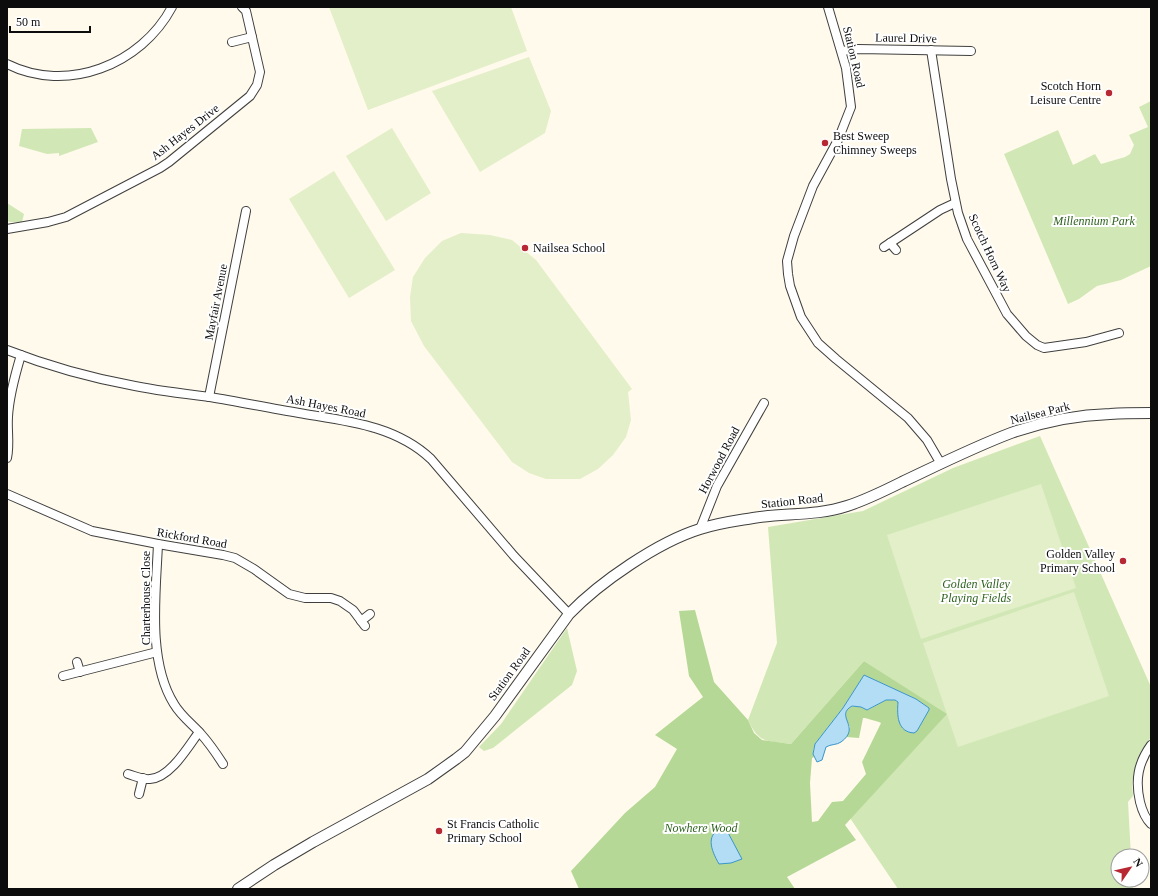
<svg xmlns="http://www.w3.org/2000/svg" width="1158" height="896" viewBox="0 0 1158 896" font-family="'Times New Roman',serif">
	<rect width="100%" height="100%" fill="#fffaeb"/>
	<g fill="#d1e8b6">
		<path d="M 1151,101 L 1151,266 L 1121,280 L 1097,286 L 1079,299 L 1068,304 L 1004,154 L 1058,130 L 1073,165 L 1095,154 L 1101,164 L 1125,157 L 1130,154 L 1134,145 L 1129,135 L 1148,127 L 1139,107 Z"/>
		<path d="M 91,128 L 98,142 L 59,156 L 59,153 L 47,154 L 19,146 L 22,129 Z"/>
		<path d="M 7,203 L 24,214 L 22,222 L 10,222 L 7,221 Z"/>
		<path d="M 1040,436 L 1151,687 L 1151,737 L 1140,753 L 1135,769 L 1132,783 L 1133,796 L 1128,802 L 1131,856 L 1118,856 L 1118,880 L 1133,880 L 1133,889 L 898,889 L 850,818 L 946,714 L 864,661 L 791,744 C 767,740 760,745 748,720 L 777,643 L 768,527 L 863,511 L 953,468 Z"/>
		<path d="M 567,628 L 577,671 L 572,685 L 493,748 L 484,751 L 479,747 L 501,724 Z"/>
	</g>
	<path fill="#b6d896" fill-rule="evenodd" d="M 695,610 L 714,682 L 748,720 L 754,733 L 762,740 L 791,744 L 864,661 L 947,714 L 845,825 L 856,840 L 787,877 L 795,889 L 579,889 L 571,871 L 625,813 L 655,787 L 677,749 L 655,735 L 703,697 L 689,676 L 679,611 ZM 864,675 L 916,699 L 929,708 L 929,710 L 917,731 L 900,724 L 898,717 L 898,702 L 895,700 L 886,700 L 868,710 C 861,707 855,703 847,709 L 845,717 L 850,727 L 846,737 L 859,738 L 863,718 L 865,718 L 879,722 L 881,723 L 862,762 L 866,774 L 843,801 L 832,802 L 818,821 L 812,822 L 810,783 L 812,758 L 814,757 L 813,751 L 815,744 L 843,708 Z"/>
	<g fill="#e3efc8">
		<path d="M 329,7 L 511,7 L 527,51 L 368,110 Z"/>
		<path d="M 529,57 L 551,111 L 545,133 L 480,172 L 432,91 Z"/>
		<path d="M 392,128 L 431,193 L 386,221 L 346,156 Z"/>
		<path d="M 334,171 L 395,270 L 349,298 L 289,199 Z"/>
		<path d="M 461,233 L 490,235 L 512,240 L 536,260 L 632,389 L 628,392 L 631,420 L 626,437 L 613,455 L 598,469 L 580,479 L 546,479 L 529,473 L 512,462 L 424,346 L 411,321 L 410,297 L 413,277 L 425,258 L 442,241 Z"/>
		<path d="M 1041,484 L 1076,588 L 921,639 L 887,535 Z"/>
		<path d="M 1074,592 L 1109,696 L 958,747 L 923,643 Z"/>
	</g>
	<g fill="#b2ddf4" stroke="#3a95ca">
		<path d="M 864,675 L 916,699 L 929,708 L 929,710 L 917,731 L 914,733 C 897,732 897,715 898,702 L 895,700 L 886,700 L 867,710 L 861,707 L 852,706 C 834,716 862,727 841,742 C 837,745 831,744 826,747 L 822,760 L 817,762 L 813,754 L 815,744 L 843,708 Z"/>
		<path d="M 725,827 L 742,859 L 731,863 L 719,864 C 711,850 704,833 725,827 Z"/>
	</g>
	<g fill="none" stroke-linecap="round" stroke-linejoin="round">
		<defs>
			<g id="minor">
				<path d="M 828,7 L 846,68 L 851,107 L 838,140 L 813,186 L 794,236 L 787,261 L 788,274 L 790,286 L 801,317 L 818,343 L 836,359 L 908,418 L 927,440 L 941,464"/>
				<path d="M 232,42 L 252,37"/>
				<path d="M 931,50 L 951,179 L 958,213 L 967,239 L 1007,314 L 1026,336 L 1037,345 L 1044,348 L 1086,342 L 1119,333"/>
				<path d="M 842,51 L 858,49 L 971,51"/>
				<path d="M 7,64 C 67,94 141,65 172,7"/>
				<path d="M 7,229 L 48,222 L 66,217 L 160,168 L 169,162 L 250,96 L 257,85 L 260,72 L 246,11 L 242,7"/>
				<path d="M 890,243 L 896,250"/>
				<path d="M 884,247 L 940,210 L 955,203"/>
				<path d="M 7,350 C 48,366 91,378 135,386 C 160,391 185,394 210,397 C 240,402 269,408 299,413 C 346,421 395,425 431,459 L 514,556 L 569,614"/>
				<path d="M 209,397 L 246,211"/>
				<path d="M 7,458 C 10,444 7,431 8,417 C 9,396 15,375 21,355"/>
				<path d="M 7,494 L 92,531 L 158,544 L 223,555 L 235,558 L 254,569 L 289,594 L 305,598 L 331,598 L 340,601 L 353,610 L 365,626"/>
				<path d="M 700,529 L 717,486 L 764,403"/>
				<path d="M 158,544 C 156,593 147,661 174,704 C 181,716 192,724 201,734 C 209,743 216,753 223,764"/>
				<path d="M 361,621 L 370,614"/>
				<path d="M 77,662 L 80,672"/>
				<path d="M 63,676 L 157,652"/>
				<path d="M 1151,745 C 1138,763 1135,780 1140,802 C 1142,810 1145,818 1151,824"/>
				<path d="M 128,774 C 135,776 143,780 150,779 C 170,778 188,747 199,732"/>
				<path d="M 139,794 L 143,778"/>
			</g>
			<path id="tertiary" d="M 238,889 L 274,865 L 313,842 L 428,779 L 456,759 L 465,752 L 495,716 L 569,614 C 600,582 658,542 700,529 C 718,523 735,521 753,518 C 784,513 817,516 847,506 C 866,500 884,491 902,482 C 938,465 974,447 1011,433 C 1042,422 1077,415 1110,414 C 1124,413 1137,413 1151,413"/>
		</defs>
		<use href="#minor" stroke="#3f3f3f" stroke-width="10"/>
		<use href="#tertiary" stroke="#3f3f3f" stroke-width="12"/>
		<use href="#minor" stroke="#fff" stroke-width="8"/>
		<use href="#tertiary" stroke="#fff" stroke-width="10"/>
	</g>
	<g fill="#b82833" stroke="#fff" stroke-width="1.5">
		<circle cx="1109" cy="93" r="4"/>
		<circle cx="825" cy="143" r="4"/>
		<circle cx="525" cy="248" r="4"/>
		<circle cx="1123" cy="561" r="4"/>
		<circle cx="439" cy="831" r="4"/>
	</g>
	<g text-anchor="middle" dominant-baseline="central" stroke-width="4" stroke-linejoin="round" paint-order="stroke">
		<g font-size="12" fill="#0c0c0c" stroke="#fff">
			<text transform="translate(906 38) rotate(1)">Laurel Drive</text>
			<text transform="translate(854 57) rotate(77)">Station Road</text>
			<text transform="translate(185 132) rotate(-38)">Ash Hayes Drive</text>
			<text transform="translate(990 253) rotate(65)">Scotch Horn Way</text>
			<text transform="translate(216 302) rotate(-79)">Mayfair Avenue</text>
			<text transform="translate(326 406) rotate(11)">Ash Hayes Road</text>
			<text transform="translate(1040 413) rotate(-14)">Nailsea Park</text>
			<text transform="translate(719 460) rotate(-62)">Horwood Road</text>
			<text transform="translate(792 501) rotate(-6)">Station Road</text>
			<text transform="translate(192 538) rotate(10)">Rickford Road</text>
			<text transform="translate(146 598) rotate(-90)">Charterhouse Close</text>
			<text transform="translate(509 674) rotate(-54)">Station Road</text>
		</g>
		<g font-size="12" fill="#0c0c0c" stroke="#fff" text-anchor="start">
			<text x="1101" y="86" text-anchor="end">Scotch Horn<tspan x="1101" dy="14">Leisure Centre</tspan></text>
			<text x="833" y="136">Best Sweep<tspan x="833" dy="14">Chimney Sweeps</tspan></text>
			<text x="533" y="248">Nailsea School</text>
			<text x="1115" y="554" text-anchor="end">Golden Valley<tspan x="1115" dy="14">Primary School</tspan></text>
			<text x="447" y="824">St Francis Catholic<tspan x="447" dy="14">Primary School</tspan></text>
		</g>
		<g font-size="12" font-style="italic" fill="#2e621e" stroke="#fff">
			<text x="1094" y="221">Millennium Park</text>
			<text x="976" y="584">Golden Valley<tspan x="976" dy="14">Playing Fields</tspan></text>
			<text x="701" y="828">Nowhere Wood</text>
		</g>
	</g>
	<rect width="1158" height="896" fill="none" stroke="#0c0c0c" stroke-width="16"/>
	<g transform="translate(1130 868) rotate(56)"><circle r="19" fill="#ffffff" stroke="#9e9e9e"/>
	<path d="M0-3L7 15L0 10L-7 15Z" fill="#b82833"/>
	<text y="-6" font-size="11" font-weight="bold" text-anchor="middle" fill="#0c0c0c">N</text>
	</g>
	<path d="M10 26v6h80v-6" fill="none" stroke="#0c0c0c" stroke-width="2"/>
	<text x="16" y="26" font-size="12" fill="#0c0c0c" stroke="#ffffff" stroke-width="3" paint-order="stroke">50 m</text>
</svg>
